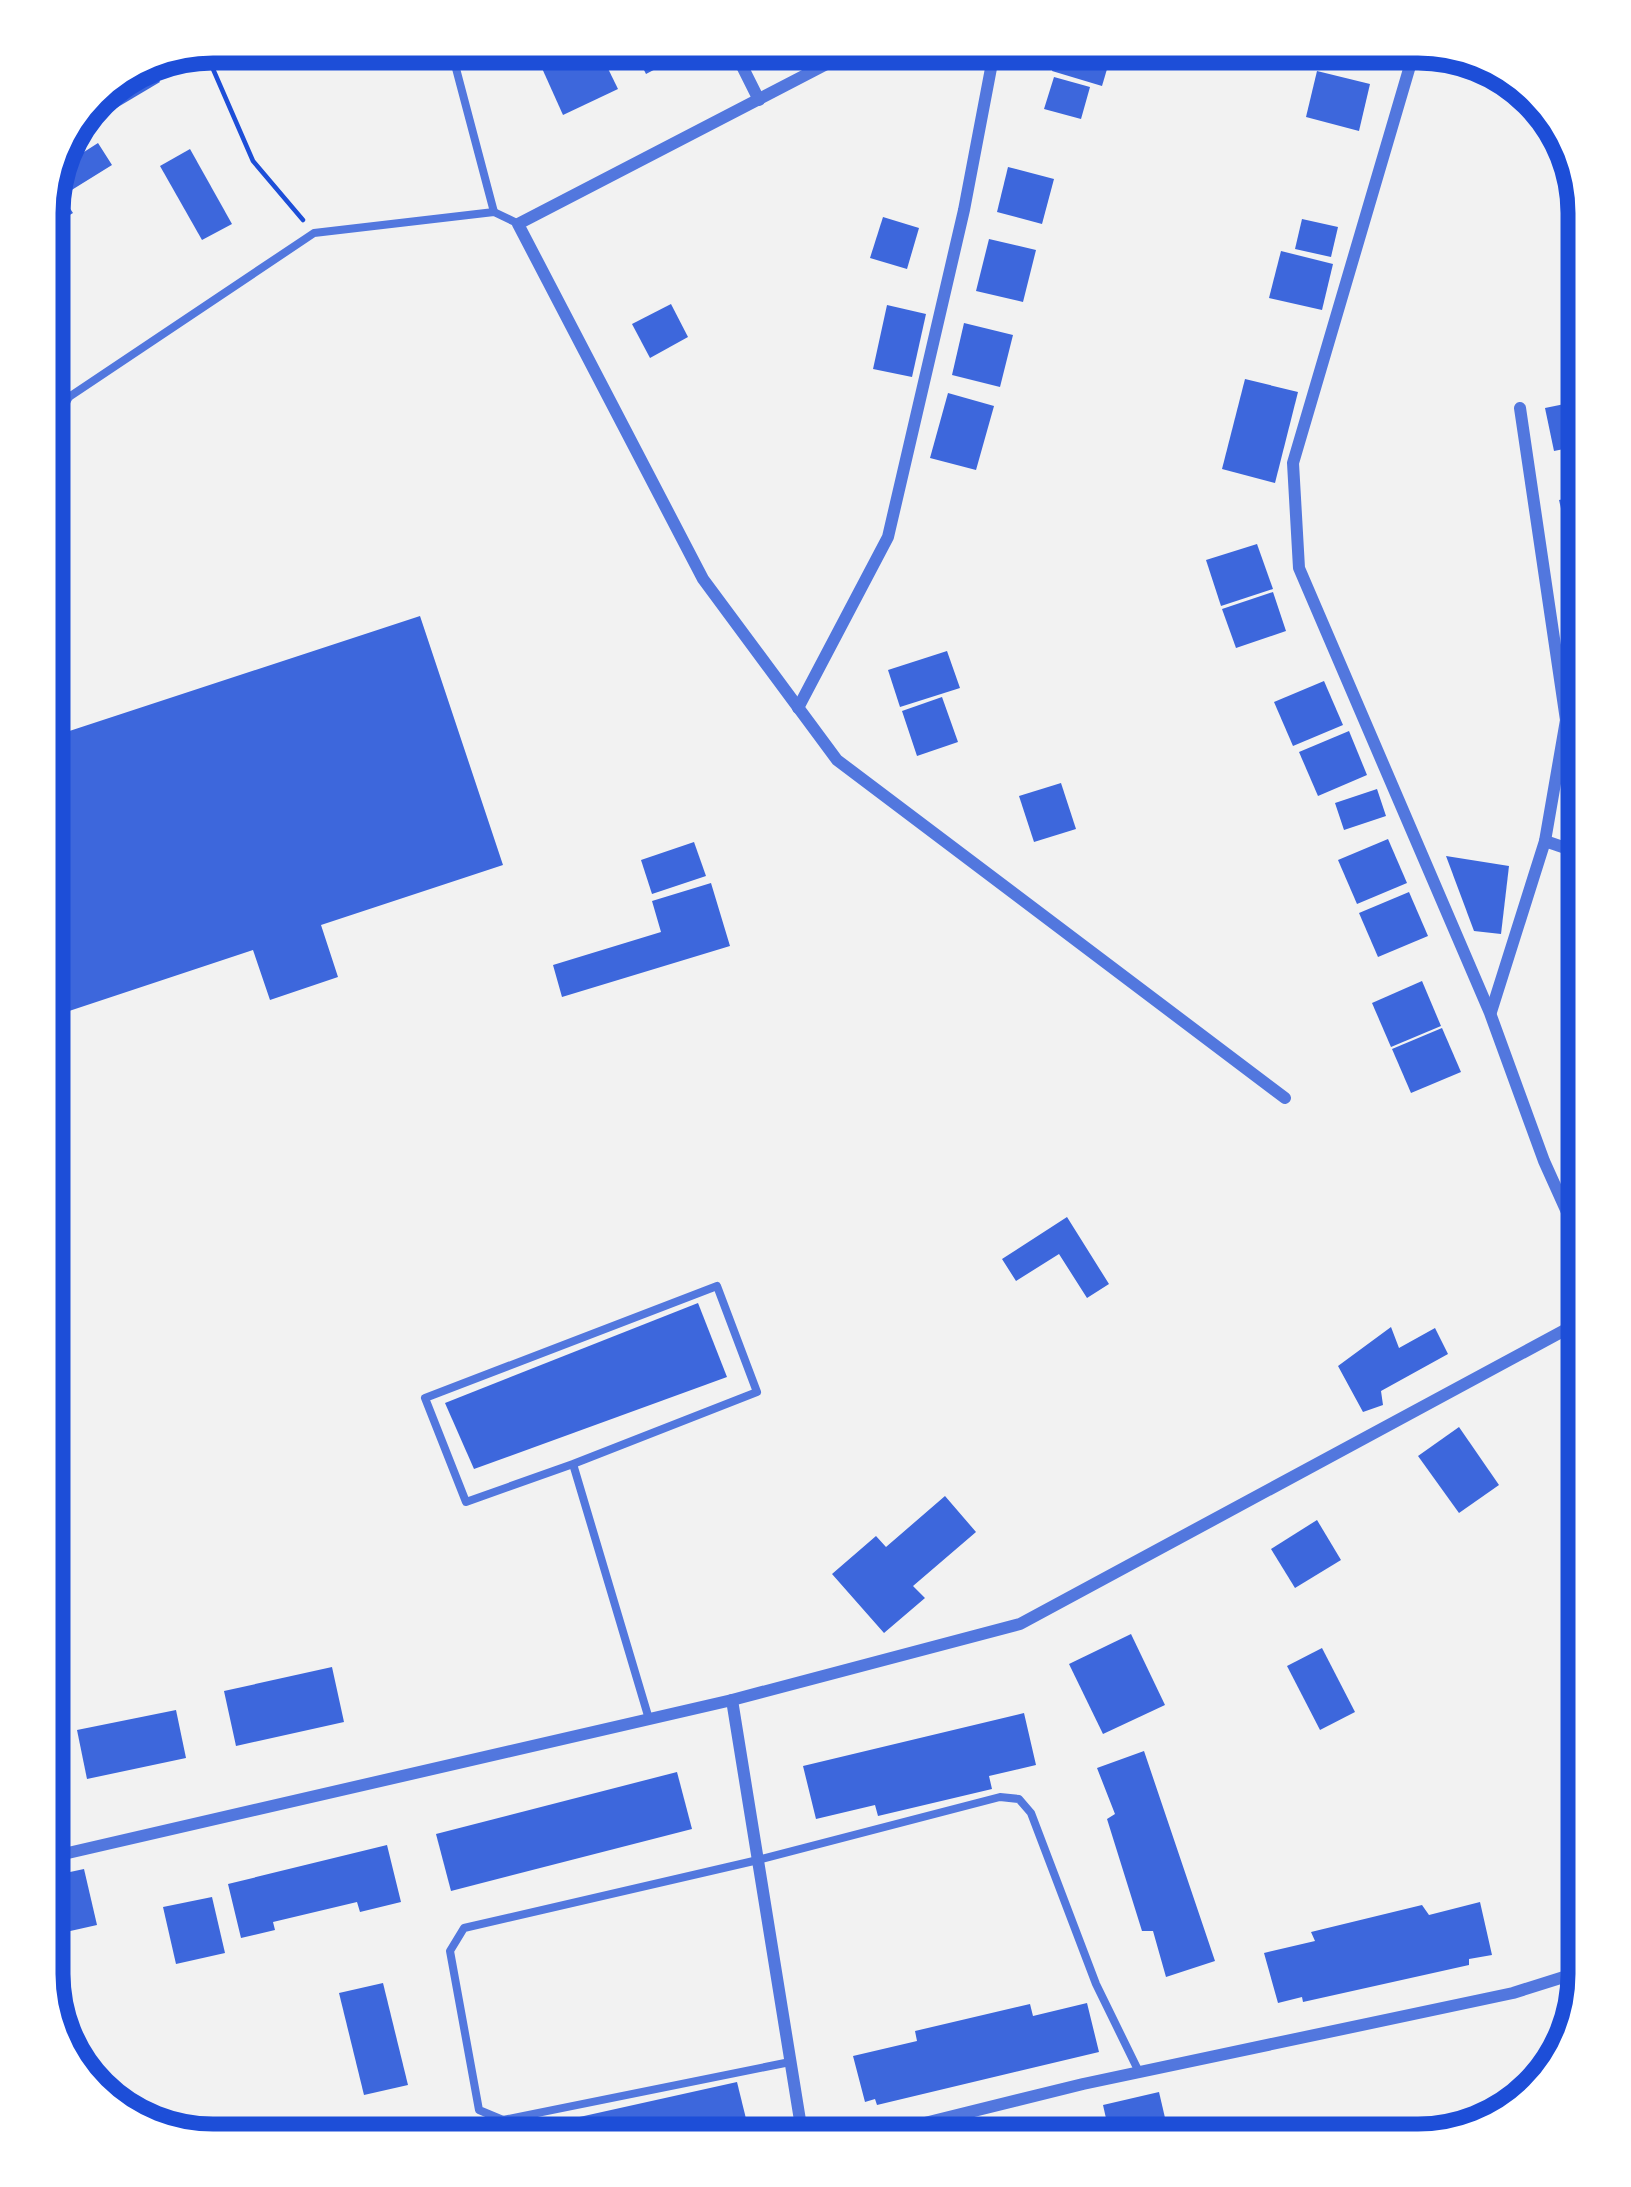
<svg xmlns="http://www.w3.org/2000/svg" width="1631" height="2187" viewBox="0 0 1631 2187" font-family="'Nunito Sans',sans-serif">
	<rect width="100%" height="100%" fill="#f2f2f2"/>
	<g fill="#3d67dc">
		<path d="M 630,42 L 678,42 L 684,54 L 646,74 Z"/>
		<path d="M 1060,42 L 1115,42 L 1102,86 L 1052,71 Z"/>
		<path d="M 596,44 L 618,89 L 563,115 L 541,66 Z"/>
		<path d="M 150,66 L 160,82 L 86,126 L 83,120 L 100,85 Z"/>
		<path d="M 1317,71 L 1370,84 L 1359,131 L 1306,117 Z"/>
		<path d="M 1054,77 L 1090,87 L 1081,119 L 1044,109 Z"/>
		<path d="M 98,143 L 112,165 L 62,196 L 73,213 L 42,232 L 42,202 L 59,168 Z"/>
		<path d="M 190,149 L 232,224 L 202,240 L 160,166 Z"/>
		<path d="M 1008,167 L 1054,179 L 1042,224 L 997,212 Z"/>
		<path d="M 883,217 L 919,228 L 907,269 L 870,258 Z"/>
		<path d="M 1302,219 L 1338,227 L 1331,257 L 1295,249 Z"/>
		<path d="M 989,239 L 1036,250 L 1023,302 L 976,291 Z"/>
		<path d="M 1281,251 L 1333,264 L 1322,310 L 1269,298 Z"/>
		<path d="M 671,304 L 688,337 L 650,358 L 632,324 Z"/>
		<path d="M 887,305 L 926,314 L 912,377 L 873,369 Z"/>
		<path d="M 964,323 L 1013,335 L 1000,387 L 952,375 Z"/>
		<path d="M 1245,379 L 1298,392 L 1275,483 L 1222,469 Z"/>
		<path d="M 948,393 L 994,406 L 976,470 L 930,458 Z"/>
		<path d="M 1589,399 L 1589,444 L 1554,451 L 1545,408 Z"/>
		<path d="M 1589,494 L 1589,538 L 1569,542 L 1559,500 Z"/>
		<path d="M 1257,544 L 1273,589 L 1221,606 L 1206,560 Z"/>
		<path d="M 1273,592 L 1286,631 L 1236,648 L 1222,609 Z"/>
		<path d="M 420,616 L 503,865 L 321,925 L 338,977 L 270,1000 L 253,950 L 42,1020 L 42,740 Z"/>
		<path d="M 947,651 L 960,688 L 900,707 L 888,670 Z"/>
		<path d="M 1324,681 L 1343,725 L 1293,746 L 1274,702 Z"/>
		<path d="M 942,697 L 958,742 L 917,756 L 902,711 Z"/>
		<path d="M 1349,731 L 1367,775 L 1318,796 L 1299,752 Z"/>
		<path d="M 1061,783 L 1076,829 L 1034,842 L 1019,796 Z"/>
		<path d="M 1377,789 L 1386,816 L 1344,830 L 1335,803 Z"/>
		<path d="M 1388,839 L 1407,883 L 1357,904 L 1338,860 Z"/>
		<path d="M 694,842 L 706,876 L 652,894 L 641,860 Z"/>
		<path d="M 1446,856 L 1509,866 L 1501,934 L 1474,931 Z"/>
		<path d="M 711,883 L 730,946 L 562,997 L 553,965 L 661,932 L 652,901 Z"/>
		<path d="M 1409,892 L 1428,936 L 1378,957 L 1359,913 Z"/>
		<path d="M 1422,981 L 1441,1026 L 1391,1047 L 1372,1003 Z"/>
		<path d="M 1442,1028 L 1461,1072 L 1411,1093 L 1392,1049 Z"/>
		<path d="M 1067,1217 L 1109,1284 L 1087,1298 L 1059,1254 L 1016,1281 L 1002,1259 Z"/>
		<path d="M 698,1303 L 727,1377 L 474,1469 L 445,1403 Z"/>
		<path d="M 1391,1327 L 1399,1348 L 1435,1328 L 1448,1354 L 1381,1391 L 1383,1405 L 1363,1412 L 1338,1366 Z"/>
		<path d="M 1459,1427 L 1499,1485 L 1459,1513 L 1418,1456 Z"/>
		<path d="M 945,1496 L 976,1532 L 913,1586 L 925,1598 L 884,1633 L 832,1574 L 876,1536 L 886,1547 Z"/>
		<path d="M 1317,1520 L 1341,1560 L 1295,1588 L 1271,1549 Z"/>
		<path d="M 1131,1634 L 1165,1705 L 1103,1734 L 1069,1664 Z"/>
		<path d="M 1322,1648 L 1355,1712 L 1320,1730 L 1287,1666 Z"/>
		<path d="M 332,1667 L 344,1722 L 236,1746 L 224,1691 Z"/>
		<path d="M 176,1710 L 186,1758 L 87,1779 L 77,1730 Z"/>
		<path d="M 1024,1713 L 1036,1765 L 989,1776 L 992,1789 L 878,1816 L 875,1805 L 816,1819 L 803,1766 Z"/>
		<path d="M 42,1731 L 56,1787 L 42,1790 Z"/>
		<path d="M 1144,1751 L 1215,1961 L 1166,1977 L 1153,1931 L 1142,1931 L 1107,1819 L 1115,1814 L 1097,1768 Z"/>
		<path d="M 677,1772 L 692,1829 L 451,1891 L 436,1834 Z"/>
		<path d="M 387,1845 L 401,1902 L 360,1912 L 357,1902 L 273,1922 L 275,1930 L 241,1938 L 228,1884 Z"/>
		<path d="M 84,1869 L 97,1925 L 48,1936 L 42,1910 L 42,1878 Z"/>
		<path d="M 212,1897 L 225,1953 L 176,1964 L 163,1907 Z"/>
		<path d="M 1480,1902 L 1492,1955 L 1469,1959 L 1469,1965 L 1303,2002 L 1302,1997 L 1278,2003 L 1264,1953 L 1315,1941 L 1311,1932 L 1422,1905 L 1429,1915 Z"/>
		<path d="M 383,1983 L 408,2085 L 364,2095 L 339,1993 Z"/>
		<path d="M 1087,2003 L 1099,2052 L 877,2105 L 875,2099 L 865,2102 L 853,2056 L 917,2041 L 915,2031 L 1030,2004 L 1033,2016 Z"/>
		<path d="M 737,2082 L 750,2135 L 708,2145 L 534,2145 L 530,2128 Z"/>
		<path d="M 1159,2092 L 1169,2135 L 1112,2145 L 1103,2105 Z"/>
	</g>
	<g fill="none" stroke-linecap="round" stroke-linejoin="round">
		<path stroke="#1d4ed8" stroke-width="4.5" d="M 203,46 L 253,161 L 303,220"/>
		<g stroke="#5277de" stroke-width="8">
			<path d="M 449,42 L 494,212"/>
			<path d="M 42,354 L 69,397 L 314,233 L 494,212 L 517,223"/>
			<path d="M 42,448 L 69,397"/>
			<path d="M 573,1464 L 757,1392 L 717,1286 L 425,1398 L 466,1502 L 573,1464 L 649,1719"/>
			<path d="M 790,2062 L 503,2120 L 479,2110 L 450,1951 L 464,1928 L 758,1860 L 1000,1797 L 1019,1799 L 1031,1813 L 1096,1984 L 1139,2072"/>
		</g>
		<g stroke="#5277de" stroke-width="12">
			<path d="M 730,42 L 759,100"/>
			<path d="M 869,42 L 518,224 L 703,579 L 837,760 L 1285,1098"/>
			<path d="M 1417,42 L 1293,463 L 1299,568 L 1490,1013 L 1544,1161 L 1589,1261"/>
			<path d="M 798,708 L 888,537 L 964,210 L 996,42"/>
			<path d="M 1545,841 L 1589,856"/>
			<path d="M 1491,1012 L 1545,841 L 1566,720 L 1520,408"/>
			<path d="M 732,1700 L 804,2145"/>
			<path d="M 42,1859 L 732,1700 L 1020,1624 L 1589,1317"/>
			<path d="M 836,2145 L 1083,2084 L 1513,1993 L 1586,1970 L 1589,1965"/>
		</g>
	</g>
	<path d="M0 0H1631V2187H0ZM213 63H1418A150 150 0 0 1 1568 213V1974A150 150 0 0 1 1418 2124H213A150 150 0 0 1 63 1974V213A150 150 0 0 1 213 63Z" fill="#fff" fill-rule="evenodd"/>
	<path fill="none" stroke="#1d4ed8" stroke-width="15" d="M213 63H1418A150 150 0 0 1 1568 213V1974A150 150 0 0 1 1418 2124H213A150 150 0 0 1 63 1974V213A150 150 0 0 1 213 63Z"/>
</svg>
